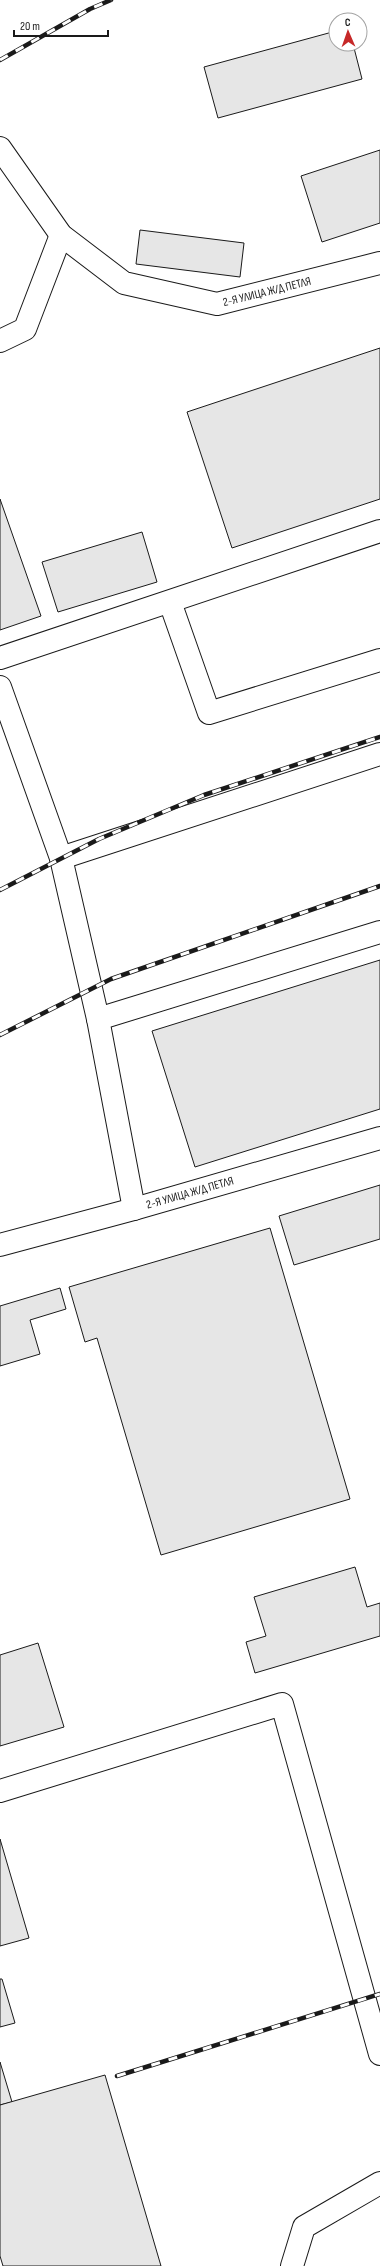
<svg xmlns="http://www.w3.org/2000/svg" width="380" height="2266" viewBox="0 0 380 2266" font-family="'Sofia Sans Condensed',sans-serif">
	<rect width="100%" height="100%" fill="#fff"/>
	<g fill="#e6e6e6" stroke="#1a1a1a">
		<path d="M 336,31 L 336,44 L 353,44 L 362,79 L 218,118 L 204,67 Z"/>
		<path d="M 380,150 L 380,223 L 322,242 L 301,176 Z"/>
		<path d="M 140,230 L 244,243 L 240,277 L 136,264 Z"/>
		<path d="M 380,348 L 380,499 L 232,548 L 187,412 Z"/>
		<path d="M 0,499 L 41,616 L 0,630 Z"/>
		<path d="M 142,532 L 157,582 L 58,612 L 42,562 Z"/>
		<path d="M 380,960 L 380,1109 L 195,1167 L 152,1031 Z"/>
		<path d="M 380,1185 L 380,1239 L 294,1265 L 279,1216 Z"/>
		<path d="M 270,1228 L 350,1499 L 161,1555 L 97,1338 L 85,1342 L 69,1287 Z"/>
		<path d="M 60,1288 L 66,1309 L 30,1320 L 40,1354 L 0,1366 L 0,1306 Z"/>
		<path d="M 355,1567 L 367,1607 L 380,1603 L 380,1636 L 255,1673 L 246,1642 L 266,1636 L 254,1597 Z"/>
		<path d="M 38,1643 L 64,1727 L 0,1746 L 0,1655 Z"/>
		<path d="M 0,1839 L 29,1938 L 0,1946 Z"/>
		<path d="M 0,1979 L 2,1979 L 15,2023 L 0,2027 Z"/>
		<path d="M 0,2062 L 12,2102 L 0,2105 Z"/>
		<path d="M 105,2075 L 161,2266 L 3,2266 L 0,2256 L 0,2105 Z"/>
	</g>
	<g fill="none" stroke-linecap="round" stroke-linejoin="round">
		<defs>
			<g id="minor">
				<path d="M 0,148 L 61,235 L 124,283 L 217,304 L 380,263"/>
				<path d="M 0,341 L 25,329 L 61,235"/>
				<path d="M 170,602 L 209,713 L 380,660"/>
				<path d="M 0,658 L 380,531"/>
				<path d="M 0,687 L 61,858 L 98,1019 L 134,1209"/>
				<path d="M 61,858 L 380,754"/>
				<path d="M 98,1019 L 380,932"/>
				<path d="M 0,1245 L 134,1209 L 380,1138"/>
				<path d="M 0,1791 L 282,1704 L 380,2054"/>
				<path d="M 292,2266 L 304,2227 L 380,2183"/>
			</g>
		</defs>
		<use href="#minor" stroke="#1a1a1a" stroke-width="24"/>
		<use href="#minor" stroke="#fff" stroke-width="22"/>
		<defs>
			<g id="rail">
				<path d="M 0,60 L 90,9 L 111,0"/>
				<path d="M 0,890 L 99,839 L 204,795 L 380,737"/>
				<path d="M 0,1035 L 111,979 L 380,886"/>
				<path d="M 117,2076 L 380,1994"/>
			</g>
		</defs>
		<use href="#rail" stroke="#1a1a1a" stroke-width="4.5"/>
		<use href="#rail" stroke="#fff" stroke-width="3" stroke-dasharray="9" stroke-linecap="butt"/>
	</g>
	<g text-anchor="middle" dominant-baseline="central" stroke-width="3" stroke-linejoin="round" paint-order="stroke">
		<g font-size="12" fill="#1a1a1a" stroke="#fff">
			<text transform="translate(267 292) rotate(-14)">2-Я УЛИЦА Ж/Д ПЕТЛЯ</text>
			<text transform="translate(190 1193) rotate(-16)">2-Я УЛИЦА Ж/Д ПЕТЛЯ</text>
		</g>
	</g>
	<g transform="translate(348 32) rotate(358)"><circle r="19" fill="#ffffff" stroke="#a3a3a3"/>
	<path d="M0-3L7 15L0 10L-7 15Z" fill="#c62828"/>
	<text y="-6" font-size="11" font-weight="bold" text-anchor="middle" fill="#1a1a1a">С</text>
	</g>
	<path d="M14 30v6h94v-6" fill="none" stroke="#1a1a1a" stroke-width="2"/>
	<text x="20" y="30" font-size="12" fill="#1a1a1a" stroke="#ffffff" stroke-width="3" paint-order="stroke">20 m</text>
</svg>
